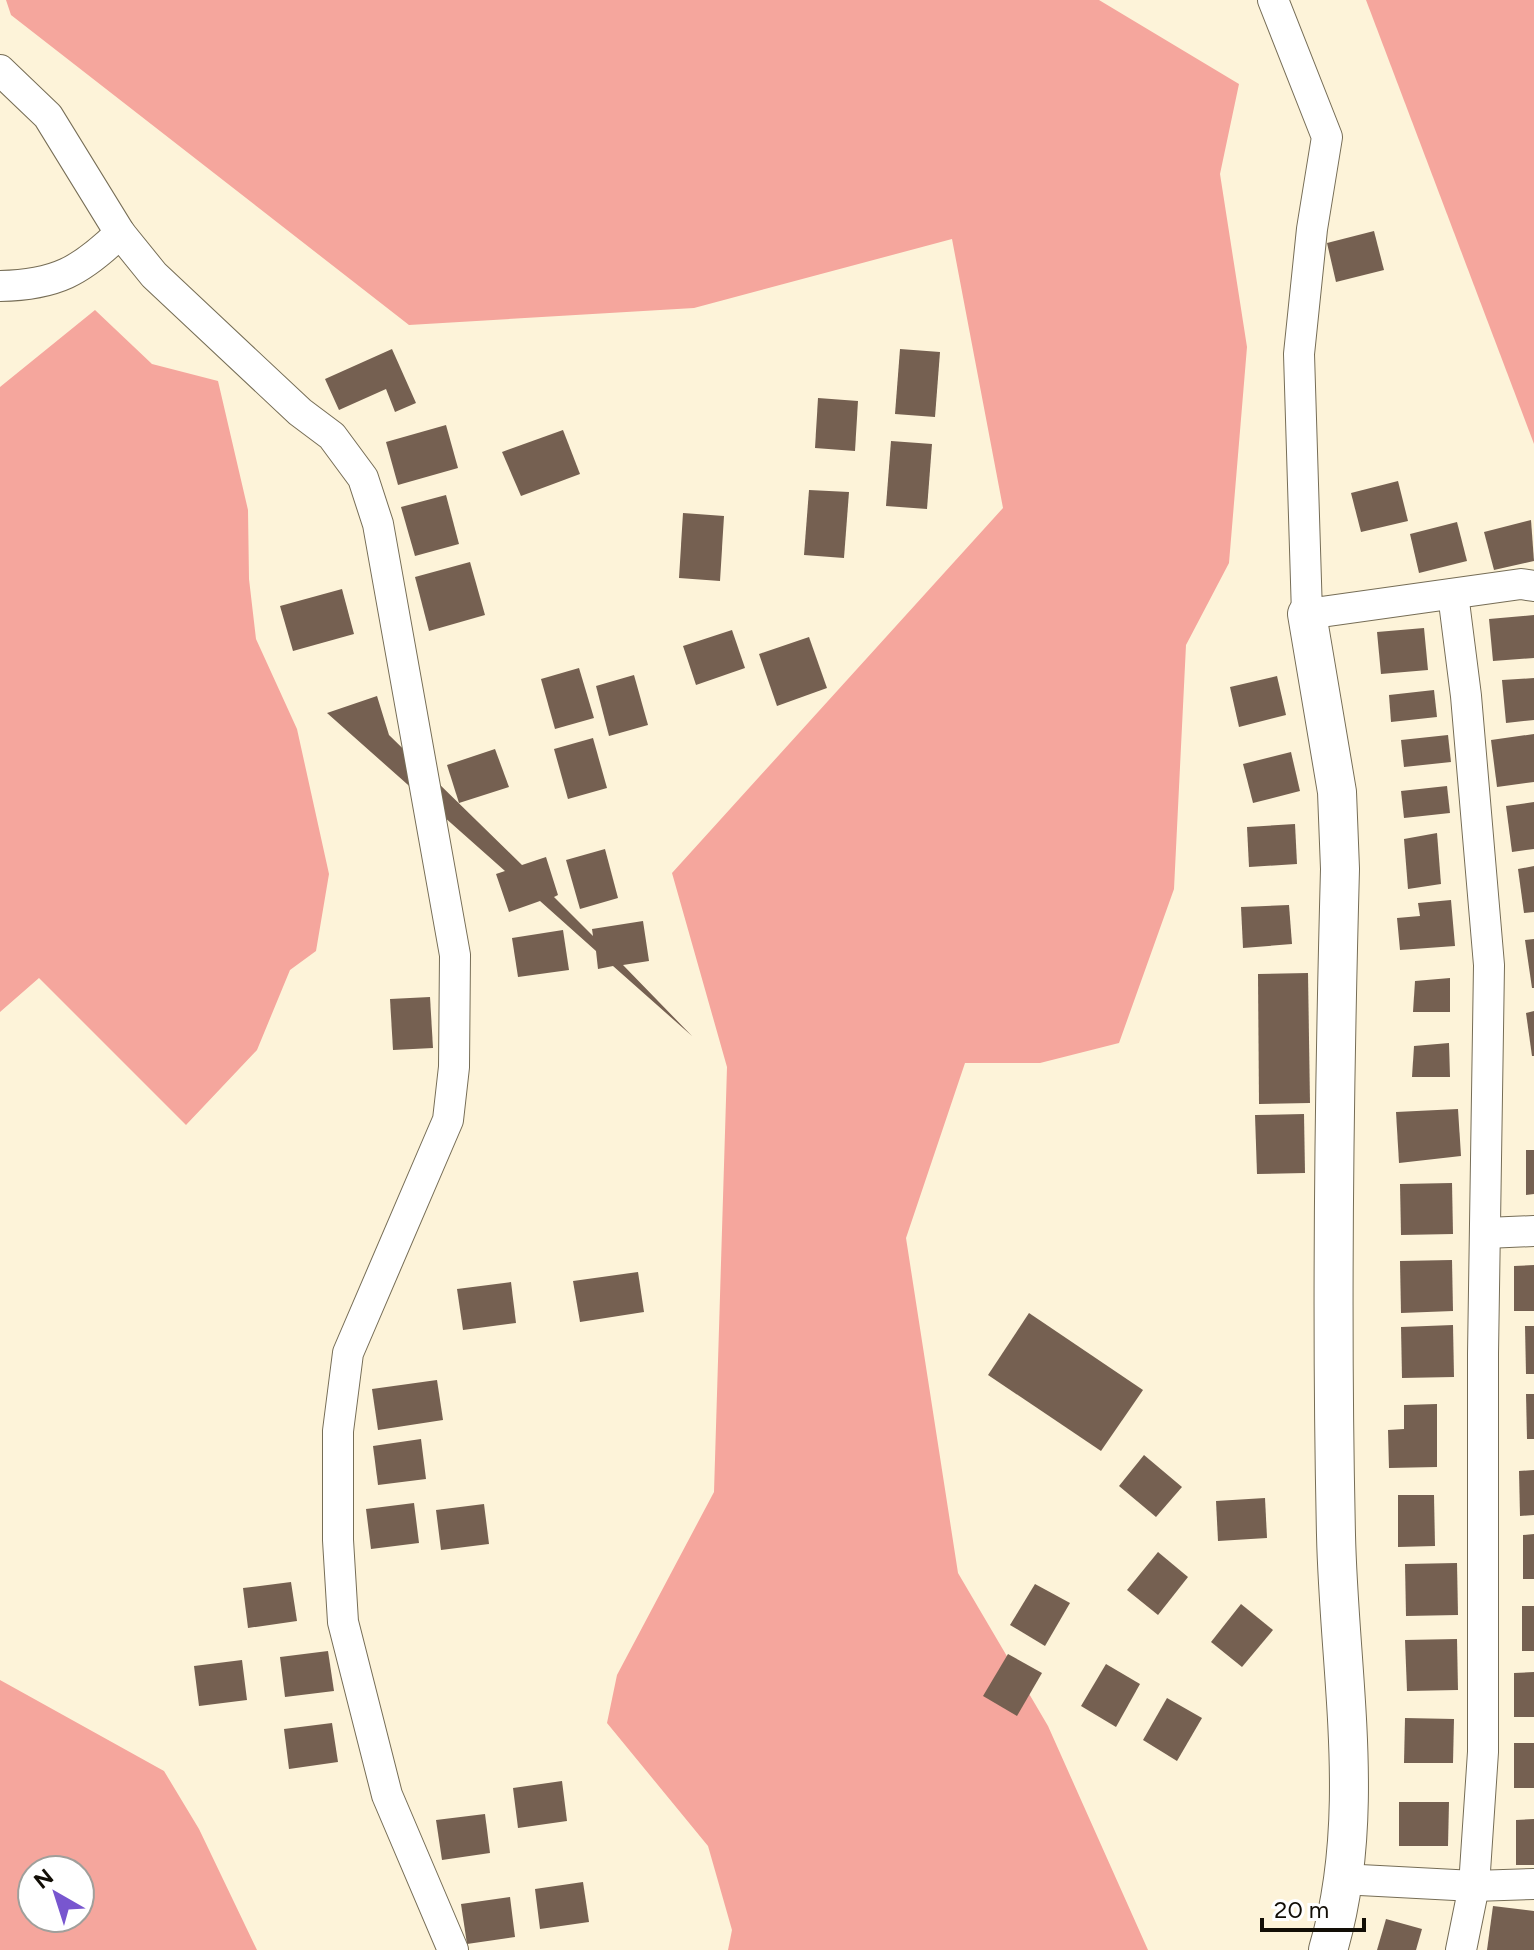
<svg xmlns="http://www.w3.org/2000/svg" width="1534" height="1950" viewBox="0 0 1534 1950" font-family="Figtree,sans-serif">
	<rect width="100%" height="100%" fill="#fdf3d9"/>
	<g fill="#f5a69d" fill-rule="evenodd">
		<path d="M 6,0 L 1099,0 L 1239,84 L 1220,174 L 1247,347 L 1229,563 L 1186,645 L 1174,889 L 1119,1043 L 1040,1063 L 965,1063 L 906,1238 L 958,1573 L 1048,1726 L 1148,1950 L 728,1950 L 732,1930 L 708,1846 L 607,1723 L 617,1675 L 714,1492 L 727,1067 L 672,873 L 1003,508 L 952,239 L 694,308 L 409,325 L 11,15 Z"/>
		<path d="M 1366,0 L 1534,0 L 1534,444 Z"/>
		<path d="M 95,310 L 152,364 L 218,381 L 248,510 L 249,579 L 256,639 L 297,729 L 329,874 L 316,951 L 290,970 L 257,1050 L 186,1125 L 39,978 L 0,1012 L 0,387 Z"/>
		<path d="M 0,1680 L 164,1771 L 199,1829 L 257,1950 L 0,1950 ZM 32,1870 L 80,1870 L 80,1918 L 32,1918 Z"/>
	</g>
	<g fill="#756051">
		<path d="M 1374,231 L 1384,270 L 1336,282 L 1327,243 Z"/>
		<path d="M 392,349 L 416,403 L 395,412 L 386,389 L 339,410 L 325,379 Z"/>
		<path d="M 900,349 L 940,352 L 935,417 L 895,414 Z"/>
		<path d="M 818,398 L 858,401 L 855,451 L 815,448 Z"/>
		<path d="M 446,425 L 458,468 L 398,485 L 386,442 Z"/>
		<path d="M 563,430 L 580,474 L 521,496 L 502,452 Z"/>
		<path d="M 891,441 L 932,444 L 927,509 L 886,506 Z"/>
		<path d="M 1398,481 L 1408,521 L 1361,532 L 1351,493 Z"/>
		<path d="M 809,490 L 849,492 L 844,558 L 804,555 Z"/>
		<path d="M 446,495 L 459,544 L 415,556 L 401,507 Z"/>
		<path d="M 683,513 L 724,516 L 720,581 L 679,578 Z"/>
		<path d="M 1531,520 L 1534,561 L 1494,570 L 1484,532 Z"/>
		<path d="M 1457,522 L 1467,561 L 1419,573 L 1410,534 Z"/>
		<path d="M 470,562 L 485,615 L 429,631 L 415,577 Z"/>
		<path d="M 342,589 L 354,634 L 293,651 L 280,606 Z"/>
		<path d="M 1534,615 L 1534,658 L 1493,661 L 1489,619 Z"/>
		<path d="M 1424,628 L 1428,670 L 1381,674 L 1377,632 Z"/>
		<path d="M 732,630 L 745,668 L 696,685 L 683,646 Z"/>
		<path d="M 809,637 L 827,688 L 777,706 L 759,654 Z"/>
		<path d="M 579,668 L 594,718 L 555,729 L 541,679 Z"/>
		<path d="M 634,675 L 648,725 L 609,736 L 596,686 Z"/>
		<path d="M 1277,676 L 1286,715 L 1239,727 L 1230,687 Z"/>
		<path d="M 1534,678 L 1534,720 L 1506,723 L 1502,680 Z"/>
		<path d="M 1434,690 L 1437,717 L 1391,722 L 1389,695 Z"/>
		<path d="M 377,696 L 389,735 L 522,865 L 546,857 L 558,895 L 554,897 L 593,936 L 592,929 L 643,921 L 649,961 L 623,965 L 692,1036 L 613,966 L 598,969 L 596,951 L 540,901 L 509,912 L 496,874 L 505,871 L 327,713 Z"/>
		<path d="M 1534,734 L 1534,782 L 1497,787 L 1491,740 Z"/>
		<path d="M 1448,735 L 1451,762 L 1404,767 L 1401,740 Z"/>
		<path d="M 593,738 L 607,788 L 568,799 L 554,749 Z"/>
		<path d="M 495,749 L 509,787 L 459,803 L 447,765 Z"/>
		<path d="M 1291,752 L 1300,791 L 1253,803 L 1243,764 Z"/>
		<path d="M 1447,786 L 1450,813 L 1404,818 L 1401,791 Z"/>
		<path d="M 1534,802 L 1534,849 L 1512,852 L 1506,806 Z"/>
		<path d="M 1295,824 L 1297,864 L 1249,867 L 1247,827 Z"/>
		<path d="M 1437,833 L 1441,884 L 1408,889 L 1404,839 Z"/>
		<path d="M 605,849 L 618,898 L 580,909 L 566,860 Z"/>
		<path d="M 1534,866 L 1534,912 L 1524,913 L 1518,869 Z"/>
		<path d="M 1451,900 L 1455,946 L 1400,950 L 1397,918 L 1420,916 L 1418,903 Z"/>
		<path d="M 1289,905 L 1292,944 L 1243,948 L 1241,907 Z"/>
		<path d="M 563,930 L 569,970 L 518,977 L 512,938 Z"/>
		<path d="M 1534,939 L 1534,988 L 1532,988 L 1525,940 Z"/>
		<path d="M 1308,973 L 1310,1103 L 1259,1104 L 1258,974 Z"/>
		<path d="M 1450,978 L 1450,1012 L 1413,1012 L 1415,981 Z"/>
		<path d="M 430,997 L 433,1048 L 393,1050 L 390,999 Z"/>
		<path d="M 1534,1011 L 1534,1056 L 1532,1056 L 1526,1013 Z"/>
		<path d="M 1449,1043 L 1450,1077 L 1412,1077 L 1414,1046 Z"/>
		<path d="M 1458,1109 L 1461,1156 L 1399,1163 L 1396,1112 Z"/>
		<path d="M 1304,1114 L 1305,1173 L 1257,1174 L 1255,1115 Z"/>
		<path d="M 1526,1150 L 1534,1150 L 1534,1194 L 1526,1195 Z"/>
		<path d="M 1452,1183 L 1453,1234 L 1401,1235 L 1400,1184 Z"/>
		<path d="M 1452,1260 L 1453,1311 L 1401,1313 L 1400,1261 Z"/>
		<path d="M 1534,1265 L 1534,1311 L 1514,1311 L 1514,1266 Z"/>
		<path d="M 638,1272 L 644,1312 L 580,1322 L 573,1281 Z"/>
		<path d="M 511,1282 L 516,1323 L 463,1330 L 457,1289 Z"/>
		<path d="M 1029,1313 L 1143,1390 L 1101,1451 L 988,1375 Z"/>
		<path d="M 1453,1325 L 1454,1377 L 1402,1378 L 1401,1327 Z"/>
		<path d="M 1525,1326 L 1534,1326 L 1534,1374 L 1526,1374 Z"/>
		<path d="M 437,1380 L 443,1420 L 378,1430 L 372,1389 Z"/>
		<path d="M 1526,1394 L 1534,1394 L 1534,1439 L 1527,1439 Z"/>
		<path d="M 1437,1404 L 1437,1467 L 1389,1468 L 1388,1430 L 1404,1429 L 1404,1405 Z"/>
		<path d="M 421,1439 L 426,1479 L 378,1485 L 373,1446 Z"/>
		<path d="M 1144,1455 L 1182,1487 L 1156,1517 L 1119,1486 Z"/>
		<path d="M 1534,1470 L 1534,1515 L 1520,1516 L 1519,1471 Z"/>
		<path d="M 1398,1495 L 1434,1495 L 1435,1546 L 1398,1547 Z"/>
		<path d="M 1265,1498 L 1267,1538 L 1218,1541 L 1216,1501 Z"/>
		<path d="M 414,1503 L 419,1543 L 371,1549 L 366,1509 Z"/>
		<path d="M 484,1504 L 489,1544 L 441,1550 L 436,1510 Z"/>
		<path d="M 1534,1534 L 1534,1579 L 1523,1579 L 1523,1535 Z"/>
		<path d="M 1158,1552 L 1188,1577 L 1158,1615 L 1127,1590 Z"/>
		<path d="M 1457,1563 L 1458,1615 L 1406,1616 L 1405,1564 Z"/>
		<path d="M 291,1582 L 297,1621 L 248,1628 L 243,1588 Z"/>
		<path d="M 1035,1584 L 1070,1603 L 1045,1646 L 1010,1625 Z"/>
		<path d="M 1241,1604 L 1273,1630 L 1242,1667 L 1211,1642 Z"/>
		<rect x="1522" y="1606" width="12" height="45"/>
		<path d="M 1457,1639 L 1458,1690 L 1407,1691 L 1405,1640 Z"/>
		<path d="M 328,1651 L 334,1691 L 285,1697 L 280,1657 Z"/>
		<path d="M 1008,1654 L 1042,1673 L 1017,1716 L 983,1696 Z"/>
		<path d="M 242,1660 L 247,1700 L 199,1706 L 194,1666 Z"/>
		<path d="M 1106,1664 L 1140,1684 L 1116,1727 L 1081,1706 Z"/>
		<path d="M 1534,1672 L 1534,1717 L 1514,1717 L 1514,1673 Z"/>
		<path d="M 1167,1698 L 1202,1718 L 1177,1761 L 1143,1740 Z"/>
		<path d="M 1405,1718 L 1454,1719 L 1453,1763 L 1404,1763 Z"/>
		<path d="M 332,1723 L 338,1762 L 289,1769 L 284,1729 Z"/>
		<rect x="1514" y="1743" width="20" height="45"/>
		<path d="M 562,1781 L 567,1821 L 518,1828 L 513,1788 Z"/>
		<path d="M 1399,1802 L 1449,1802 L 1448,1846 L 1399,1846 Z"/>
		<path d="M 485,1814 L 490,1853 L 442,1860 L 436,1820 Z"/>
		<path d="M 1534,1819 L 1534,1865 L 1516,1865 L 1516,1820 Z"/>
		<path d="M 583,1882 L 589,1922 L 540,1929 L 535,1889 Z"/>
		<path d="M 510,1897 L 515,1937 L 467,1944 L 461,1904 Z"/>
		<path d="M 1493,1906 L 1534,1911 L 1534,1950 L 1487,1950 Z"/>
		<path d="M 1386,1919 L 1422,1929 L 1416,1950 L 1377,1950 Z"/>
	</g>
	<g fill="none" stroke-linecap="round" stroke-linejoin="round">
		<defs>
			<g id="minor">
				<path d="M 1273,0 L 1327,137 L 1312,229 L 1299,354 L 1307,614 L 1521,584 L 1534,586"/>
				<path d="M 0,70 L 48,116 L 120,233 L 154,275 L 300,412 L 332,436 L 363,478 L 378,524 L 455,955 L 454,1067 L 448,1120 L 348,1353 L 338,1431 L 338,1540 L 343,1622 L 387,1795 L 453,1950"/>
				<path d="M 0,286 C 56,285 81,271 120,233"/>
				<path d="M 1453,594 L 1466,696 L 1489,965 L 1483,1354 L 1483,1752 L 1474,1886 L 1461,1950"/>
				<path d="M 1486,1233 L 1534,1231"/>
				<path d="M 1341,1879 L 1474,1886 L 1534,1884"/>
			</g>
			<path id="tertiary" d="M 1307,614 L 1337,792 L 1340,869 C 1334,1090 1331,1313 1336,1535 C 1339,1673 1368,1815 1328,1950"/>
		</defs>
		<use href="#minor" stroke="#766d56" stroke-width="32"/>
		<use href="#tertiary" stroke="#766d56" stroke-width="40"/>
		<use href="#minor" stroke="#fff" stroke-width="30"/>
		<use href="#tertiary" stroke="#fff" stroke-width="38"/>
	</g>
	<g transform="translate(56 1894) rotate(321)"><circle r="38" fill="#ffffff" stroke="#a09f9b" stroke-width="2"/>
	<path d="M0-6L14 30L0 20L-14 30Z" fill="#7856cf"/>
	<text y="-12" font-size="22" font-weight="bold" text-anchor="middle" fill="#120e06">N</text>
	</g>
	<path d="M1262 1918v12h102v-12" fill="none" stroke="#120e06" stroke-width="4"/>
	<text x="1274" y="1918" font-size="24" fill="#120e06" stroke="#ffffff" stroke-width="6" paint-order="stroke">20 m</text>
</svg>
